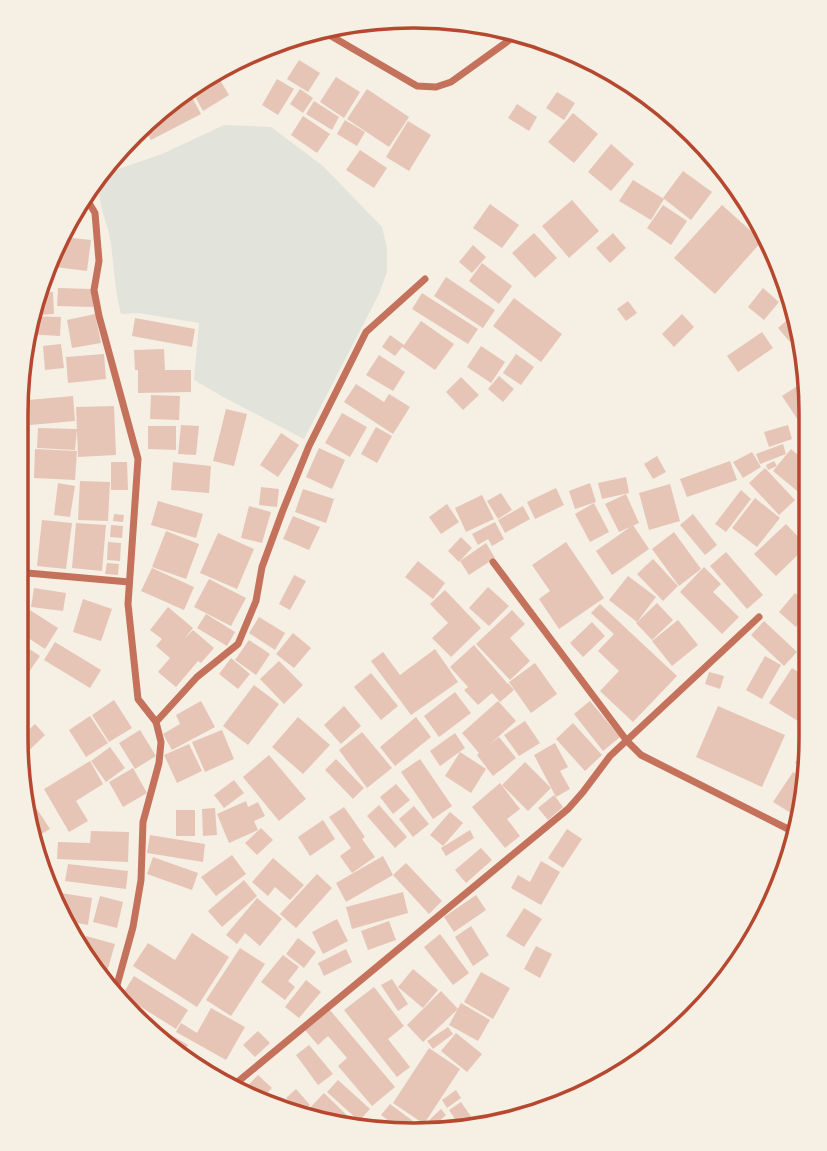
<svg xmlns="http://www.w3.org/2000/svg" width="827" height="1151" viewBox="0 0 827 1151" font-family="Manrope,sans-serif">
	<rect width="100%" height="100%" fill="#f6efe4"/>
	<path fill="#e2e4dc" d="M 224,125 L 271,127 L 323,166 L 382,227 L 387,248 L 387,272 L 379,294 L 304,439 L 225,398 L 194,380 L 199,323 L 139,313 L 121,314 C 115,291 114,268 111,244 C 107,217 95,204 101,175 L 162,154 Z"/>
	<g fill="#e6c5b7">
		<path d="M 248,60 L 250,65 L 221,77 L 220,74 Z"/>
		<path d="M 299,60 L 320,73 L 308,92 L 287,79 Z"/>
		<path d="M 217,75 L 229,95 L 203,111 L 191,89 Z"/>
		<path d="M 336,77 L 360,92 L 344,118 L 320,102 Z"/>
		<path d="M 277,79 L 294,89 L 278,115 L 262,105 Z"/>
		<path d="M 300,89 L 313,98 L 303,113 L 290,104 Z"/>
		<path d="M 367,89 L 409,117 L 389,147 L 347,119 Z"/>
		<path d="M 188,90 L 201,114 L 151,140 L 144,127 L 171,98 Z"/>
		<path d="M 557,92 L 575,103 L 564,120 L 546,108 Z"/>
		<path d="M 314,101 L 339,117 L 332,130 L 306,114 Z"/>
		<path d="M 517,104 L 537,117 L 529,131 L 508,118 Z"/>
		<path d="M 573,113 L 598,134 L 574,163 L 548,142 Z"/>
		<path d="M 303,116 L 330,134 L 317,153 L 291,135 Z"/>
		<path d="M 345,120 L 365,132 L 357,146 L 337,134 Z"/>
		<path d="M 408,121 L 431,135 L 409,171 L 386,157 Z"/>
		<path d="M 143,129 L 148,136 L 116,158 Z"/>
		<path d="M 611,144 L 634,164 L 611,191 L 588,172 Z"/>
		<path d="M 360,150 L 387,168 L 374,188 L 346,170 Z"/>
		<path d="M 683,171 L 712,192 L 691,220 L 663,198 Z"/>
		<path d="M 633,180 L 664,199 L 651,220 L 619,201 Z"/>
		<path d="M 572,200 L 599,231 L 569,258 L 542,226 Z"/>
		<path d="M 490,204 L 519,225 L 502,248 L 473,228 Z"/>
		<path d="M 663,205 L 687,221 L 671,245 L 647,228 Z"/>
		<path d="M 722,205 L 762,241 L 715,294 L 674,258 Z"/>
		<path d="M 534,233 L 557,258 L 535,278 L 512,253 Z"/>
		<path d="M 613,233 L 626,248 L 610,263 L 596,248 Z"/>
		<path d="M 63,237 L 91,240 L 87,271 L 55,267 L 58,248 Z"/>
		<path d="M 473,245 L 486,257 L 472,273 L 459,262 Z"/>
		<path d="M 53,258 L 53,275 L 45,275 Z"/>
		<path d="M 482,263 L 512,286 L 499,304 L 469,281 Z"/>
		<path d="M 446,277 L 495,310 L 483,328 L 434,296 Z"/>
		<path d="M 58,288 L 93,289 L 93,307 L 57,306 Z"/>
		<path d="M 763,288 L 779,302 L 764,320 L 748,307 Z"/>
		<path d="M 53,292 L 54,314 L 38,315 L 38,309 L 30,310 L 37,293 Z"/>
		<path d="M 422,293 L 478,329 L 468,344 L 412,309 Z"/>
		<path d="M 514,298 L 562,334 L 541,362 L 493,326 Z"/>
		<path d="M 628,301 L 637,313 L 626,321 L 617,309 Z"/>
		<path d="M 795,313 L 800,333 L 790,342 L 778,328 Z"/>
		<path d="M 95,314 L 101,343 L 72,348 L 67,320 Z"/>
		<path d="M 682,314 L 694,327 L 674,347 L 662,334 Z"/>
		<path d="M 29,316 L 61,317 L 60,336 L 26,334 Z"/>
		<path d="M 135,318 L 195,329 L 192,347 L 132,336 Z"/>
		<path d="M 421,321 L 454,344 L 435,370 L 402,347 L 395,356 L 382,347 L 390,335 L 404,345 Z"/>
		<path d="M 762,332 L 773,348 L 738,372 L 727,356 Z"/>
		<path d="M 61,344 L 64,368 L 45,370 L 43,346 Z"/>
		<path d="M 481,346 L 505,362 L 491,383 L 467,367 Z"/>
		<path d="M 164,349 L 165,370 L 191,370 L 191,392 L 138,393 L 138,370 L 135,370 L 134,350 Z"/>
		<path d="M 104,354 L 106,379 L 68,383 L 66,357 Z"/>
		<path d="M 516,354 L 534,367 L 521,385 L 503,373 Z"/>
		<path d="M 379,355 L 405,372 L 393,391 L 366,375 Z"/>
		<path d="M 499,376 L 514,389 L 503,402 L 488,389 Z"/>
		<path d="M 461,377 L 479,395 L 463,410 L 446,392 Z"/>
		<path d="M 808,379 L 808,417 L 800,423 L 782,396 Z"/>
		<path d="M 356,384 L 384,402 L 389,394 L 410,407 L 393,434 L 344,402 Z"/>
		<path d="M 151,395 L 180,396 L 179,420 L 150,419 Z"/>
		<path d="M 73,396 L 75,421 L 30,425 L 28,400 Z"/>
		<path d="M 114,406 L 116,455 L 78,457 L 76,407 Z"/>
		<path d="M 226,409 L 247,414 L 234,466 L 213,461 Z"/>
		<path d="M 342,413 L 367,427 L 350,457 L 325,443 Z"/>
		<path d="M 181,425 L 199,426 L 196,455 L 178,454 Z"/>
		<path d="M 788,425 L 792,439 L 769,447 L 764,432 Z"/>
		<path d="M 148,426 L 176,426 L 176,450 L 148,449 Z"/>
		<path d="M 376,427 L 392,436 L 377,463 L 361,454 Z"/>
		<path d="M 38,428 L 77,429 L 75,450 L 37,448 Z"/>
		<path d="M 281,433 L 299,445 L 278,477 L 260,465 Z"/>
		<path d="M 783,444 L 786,454 L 760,464 L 756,454 Z"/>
		<path d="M 319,448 L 345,460 L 332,489 L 306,477 Z"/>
		<path d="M 35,449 L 77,451 L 75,480 L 34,478 Z"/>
		<path d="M 791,449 L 808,464 L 809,487 L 802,495 L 773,471 Z"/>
		<path d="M 752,452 L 761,467 L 743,478 L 733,462 Z"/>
		<path d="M 657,456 L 666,472 L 653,479 L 644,464 Z"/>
		<path d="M 730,461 L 737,480 L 687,497 L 680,479 Z"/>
		<path d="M 774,461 L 777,466 L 768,470 L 766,465 Z"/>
		<path d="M 111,462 L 127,462 L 128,490 L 111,490 Z"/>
		<path d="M 173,462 L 211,466 L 209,493 L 171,490 Z"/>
		<path d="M 765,468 L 795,500 L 779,515 L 749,483 Z"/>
		<path d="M 626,477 L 629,493 L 602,499 L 598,483 Z"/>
		<path d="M 80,481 L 110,482 L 108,521 L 78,520 Z"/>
		<path d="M 58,483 L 75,486 L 70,517 L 54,515 Z"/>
		<path d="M 590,483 L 596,502 L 575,509 L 569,491 Z"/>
		<path d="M 670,484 L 680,521 L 649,530 L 639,493 Z"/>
		<path d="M 261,487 L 279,489 L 277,507 L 259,505 Z"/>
		<path d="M 556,488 L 564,505 L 535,519 L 527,502 Z"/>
		<path d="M 303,489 L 334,499 L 326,523 L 295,512 Z"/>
		<path d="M 741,490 L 751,499 L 726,532 L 715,524 Z"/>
		<path d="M 501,493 L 512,510 L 498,519 L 487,501 Z"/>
		<path d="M 626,494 L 639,523 L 619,532 L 605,504 Z"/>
		<path d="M 482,495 L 494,519 L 466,532 L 455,508 Z"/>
		<path d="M 755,498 L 780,518 L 757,547 L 732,528 Z"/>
		<path d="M 158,501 L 203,514 L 196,538 L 151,525 Z"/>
		<path d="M 594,503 L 609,532 L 590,542 L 575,514 Z"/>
		<path d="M 447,504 L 459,522 L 441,534 L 429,517 Z"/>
		<path d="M 249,506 L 271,512 L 262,543 L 241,538 Z"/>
		<path d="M 523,506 L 530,519 L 505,533 L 498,520 Z"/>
		<path d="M 114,514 L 124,515 L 123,522 L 113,521 Z"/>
		<path d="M 693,514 L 717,545 L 705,555 L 680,525 Z"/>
		<path d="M 293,516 L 320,527 L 309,550 L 283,539 Z"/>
		<path d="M 16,520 L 24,520 L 22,549 L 16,548 Z"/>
		<path d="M 42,520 L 72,523 L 66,569 L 37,566 Z"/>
		<path d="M 495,522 L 504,539 L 492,546 L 488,539 L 478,545 L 472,534 Z"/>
		<path d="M 76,523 L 106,525 L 102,571 L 72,568 Z"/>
		<path d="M 786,524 L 807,546 L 776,576 L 754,554 Z"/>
		<path d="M 111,525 L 123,526 L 122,538 L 110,537 Z"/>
		<path d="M 633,525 L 649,549 L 612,575 L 596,551 Z"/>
		<path d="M 166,531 L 199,544 L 186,579 L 152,567 Z"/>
		<path d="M 674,532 L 701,569 L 679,586 L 652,549 Z"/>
		<path d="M 218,533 L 254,549 L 237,589 L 200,573 Z"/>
		<path d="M 461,537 L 472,548 L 459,562 L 448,551 Z"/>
		<path d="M 108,542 L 121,543 L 120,561 L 107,560 Z"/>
		<path d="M 566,542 L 604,598 L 559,629 L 539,599 L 550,591 L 532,565 Z"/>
		<path d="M 486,543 L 495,558 L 469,575 L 460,561 Z"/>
		<path d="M 726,552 L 763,595 L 747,609 L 710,566 Z"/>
		<path d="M 653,559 L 678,586 L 663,601 L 637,574 Z"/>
		<path d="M 418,561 L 445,583 L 433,599 L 405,577 Z"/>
		<path d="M 107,563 L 119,564 L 118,575 L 105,574 Z"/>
		<path d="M 704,567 L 721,584 L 713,592 L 739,617 L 722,634 L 680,592 Z"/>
		<path d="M 152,568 L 194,587 L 184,610 L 141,591 Z"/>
		<path d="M 294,575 L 306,581 L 290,610 L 279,604 Z"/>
		<path d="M 628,576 L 656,597 L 637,622 L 609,600 Z"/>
		<path d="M 209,579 L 246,598 L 231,626 L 194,607 Z"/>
		<path d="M 809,581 L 809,600 L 800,590 Z"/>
		<path d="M 488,587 L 509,606 L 489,626 L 469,608 Z"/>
		<path d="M 34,588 L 66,593 L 63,611 L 31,607 Z"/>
		<path d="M 445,590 L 481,628 L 451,657 L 432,638 L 448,623 L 430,604 Z"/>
		<path d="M 795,593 L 809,605 L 809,610 L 796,627 L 779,612 Z"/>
		<path d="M 83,599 L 112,609 L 101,641 L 73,632 Z"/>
		<path d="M 657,603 L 673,620 L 652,640 L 636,623 Z"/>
		<path d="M 600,604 L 677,676 L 633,722 L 600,691 L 619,671 L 598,651 L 614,634 L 591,613 Z"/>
		<path d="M 22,605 L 58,628 L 45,649 L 16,630 L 16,616 Z"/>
		<path d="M 168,607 L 193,628 L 184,639 L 193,630 L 214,648 L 201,663 L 198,661 L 176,687 L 158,672 L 170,658 L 156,646 L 162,639 L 150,630 Z"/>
		<path d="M 512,610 L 525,624 L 510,638 L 530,661 L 510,680 L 476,644 Z"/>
		<path d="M 809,613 L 810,632 L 800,624 Z"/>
		<path d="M 206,614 L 235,632 L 227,646 L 197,628 Z"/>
		<path d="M 259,617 L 285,633 L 275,650 L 249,633 Z"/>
		<path d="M 678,620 L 698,645 L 672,666 L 652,641 Z"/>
		<path d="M 764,621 L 797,652 L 784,666 L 751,635 Z"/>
		<path d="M 592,622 L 605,636 L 583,657 L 570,643 Z"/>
		<path d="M 293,633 L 311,648 L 294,668 L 276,654 Z"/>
		<path d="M 16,640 L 40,656 L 24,679 L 16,673 Z"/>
		<path d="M 249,640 L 270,654 L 256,675 L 235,660 Z"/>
		<path d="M 55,642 L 101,670 L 90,688 L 44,660 Z"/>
		<path d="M 474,645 L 507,683 L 505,685 L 508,683 L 514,690 L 500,702 L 492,693 L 478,705 L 464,690 L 468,687 L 450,667 Z"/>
		<path d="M 435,649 L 458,682 L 411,715 L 371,661 L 383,652 L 400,675 Z"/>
		<path d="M 765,656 L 781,665 L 762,699 L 746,690 Z"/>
		<path d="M 231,658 L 250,674 L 238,689 L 219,674 Z"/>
		<path d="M 279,661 L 303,685 L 284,704 L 260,679 Z"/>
		<path d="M 535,663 L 557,694 L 531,713 L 509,682 Z"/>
		<path d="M 792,668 L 810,679 L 809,728 L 769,703 Z"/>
		<path d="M 709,672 L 724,676 L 720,689 L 705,684 Z"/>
		<path d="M 371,673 L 398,706 L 381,720 L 354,687 Z"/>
		<path d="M 16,685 L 24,691 L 16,702 Z"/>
		<path d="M 254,685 L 279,704 L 248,745 L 223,726 Z"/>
		<path d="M 455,692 L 471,713 L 439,737 L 424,716 Z"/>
		<path d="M 114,700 L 132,728 L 109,742 L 92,715 Z"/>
		<path d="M 201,701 L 215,727 L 172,750 L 163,734 L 180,724 L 176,715 Z"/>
		<path d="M 498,701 L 516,721 L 488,746 L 499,737 L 516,758 L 493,776 L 477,755 L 479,753 L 462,733 Z"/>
		<path d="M 590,701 L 620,737 L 603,751 L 574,714 Z"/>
		<path d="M 344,706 L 361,726 L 341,744 L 324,725 Z"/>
		<path d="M 718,706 L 785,735 L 762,787 L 696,757 Z"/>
		<path d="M 90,716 L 108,743 L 86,757 L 69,730 Z"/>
		<path d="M 298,717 L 330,745 L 303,774 L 272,747 Z"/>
		<path d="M 416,717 L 431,737 L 395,766 L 380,747 Z"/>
		<path d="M 525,721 L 540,743 L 519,756 L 504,735 Z"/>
		<path d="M 573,723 L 602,755 L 585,771 L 556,739 Z"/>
		<path d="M 35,724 L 45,735 L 19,760 L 16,735 L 19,739 Z"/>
		<path d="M 140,730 L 156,756 L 135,769 L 119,743 Z"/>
		<path d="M 222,730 L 234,759 L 205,772 L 192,742 Z"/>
		<path d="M 362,732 L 392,768 L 367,788 L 339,750 Z"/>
		<path d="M 455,733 L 465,748 L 440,766 L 430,751 Z"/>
		<path d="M 810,738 L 810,764 L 808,772 L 795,763 Z"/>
		<path d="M 555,743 L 568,767 L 560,771 L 570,789 L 556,797 L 534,755 Z"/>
		<path d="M 189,744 L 202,771 L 177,783 L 164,755 Z"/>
		<path d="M 110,747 L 125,768 L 106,782 L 91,761 Z"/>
		<path d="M 460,752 L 486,769 L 471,793 L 445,776 Z"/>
		<path d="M 269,755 L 306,799 L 279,821 L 243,777 Z"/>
		<path d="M 336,759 L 364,788 L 353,799 L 325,770 Z"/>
		<path d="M 420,759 L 452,806 L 433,819 L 401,772 Z"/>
		<path d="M 90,761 L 103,784 L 76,801 L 88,821 L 69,832 L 44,789 Z"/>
		<path d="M 525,762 L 551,788 L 528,811 L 502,785 Z"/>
		<path d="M 133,768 L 147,793 L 123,807 L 109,782 Z"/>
		<path d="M 793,772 L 806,781 L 798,808 L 794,815 L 773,802 Z"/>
		<path d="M 234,780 L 244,793 L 224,808 L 214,795 Z"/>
		<path d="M 500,783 L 520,809 L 507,819 L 520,836 L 505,848 L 472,807 Z"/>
		<path d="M 396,784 L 410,800 L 393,814 L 380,797 Z"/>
		<path d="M 554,795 L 563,807 L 548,820 L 538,808 Z"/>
		<path d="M 246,801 L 248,807 L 258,802 L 265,816 L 254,821 L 258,830 L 229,843 L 217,814 Z"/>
		<path d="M 379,805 L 407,837 L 395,848 L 367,816 Z"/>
		<path d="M 414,806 L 429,824 L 413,837 L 399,819 Z"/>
		<path d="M 344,807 L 365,837 L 362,839 L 375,857 L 352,873 L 340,856 L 351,848 L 329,817 Z"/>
		<path d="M 215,808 L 217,835 L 203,836 L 202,809 Z"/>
		<path d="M 37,809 L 50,829 L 31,840 L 26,816 Z"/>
		<rect x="176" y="810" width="19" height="26"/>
		<path d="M 450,812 L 463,823 L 443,846 L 430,835 Z"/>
		<path d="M 323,820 L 335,839 L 310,856 L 298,837 Z"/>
		<path d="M 261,828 L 273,840 L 257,855 L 245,843 Z"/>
		<path d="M 567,829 L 582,839 L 563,868 L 548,858 Z"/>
		<path d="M 470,830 L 474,838 L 446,856 L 441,848 Z"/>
		<path d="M 91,831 L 129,832 L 128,862 L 57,859 L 58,842 L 90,843 Z"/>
		<path d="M 150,835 L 205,844 L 203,862 L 147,853 Z"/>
		<path d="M 481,848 L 492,860 L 466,883 L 455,870 Z"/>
		<path d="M 232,855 L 246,874 L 216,896 L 201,877 Z"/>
		<path d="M 383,856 L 393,875 L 346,902 L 336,883 Z"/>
		<path d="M 153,857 L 198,873 L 192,890 L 147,874 Z"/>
		<path d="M 273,858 L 304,885 L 290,900 L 275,887 L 268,896 L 252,882 Z"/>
		<path d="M 541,861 L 560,872 L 541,905 L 511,888 L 518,875 L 530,882 Z"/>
		<path d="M 406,863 L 442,901 L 429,914 L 393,875 Z"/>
		<path d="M 68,864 L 128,871 L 126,889 L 65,881 Z"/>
		<path d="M 317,874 L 332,888 L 296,928 L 280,914 Z"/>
		<path d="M 244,880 L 257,896 L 222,927 L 208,911 Z"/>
		<path d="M 403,892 L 408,913 L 352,929 L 346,907 Z"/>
		<path d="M 61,893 L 92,898 L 88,925 L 66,921 L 59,905 Z"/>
		<path d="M 476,895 L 486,910 L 454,932 L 444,917 Z"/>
		<path d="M 100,896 L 123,902 L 117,928 L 93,922 Z"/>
		<path d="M 257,898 L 282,919 L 260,946 L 245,933 L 237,944 L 226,935 Z"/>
		<path d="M 524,908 L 542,919 L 524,947 L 506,936 Z"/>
		<path d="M 337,919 L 348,941 L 323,954 L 312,932 Z"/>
		<path d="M 389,921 L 396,940 L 368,950 L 361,931 Z"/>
		<path d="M 471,926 L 489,955 L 473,966 L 455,937 Z"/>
		<path d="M 69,928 L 83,933 L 78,948 Z"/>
		<path d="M 192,933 L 229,957 L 197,1007 L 133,966 L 148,943 L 175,960 Z"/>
		<path d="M 440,934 L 469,973 L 453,985 L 424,947 Z"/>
		<path d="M 86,936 L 115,944 L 104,982 L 81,954 Z"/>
		<path d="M 298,938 L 316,952 L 304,968 L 286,954 Z"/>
		<path d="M 536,946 L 552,954 L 540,978 L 524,969 Z"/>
		<path d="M 240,948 L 265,964 L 231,1016 L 206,1000 Z"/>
		<path d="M 346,949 L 352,962 L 324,976 L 318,963 Z"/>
		<path d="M 283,955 L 299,967 L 288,981 L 295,987 L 285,1000 L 261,982 Z"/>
		<path d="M 413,969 L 438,990 L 423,1008 L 398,987 Z"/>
		<path d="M 481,972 L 510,988 L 493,1019 L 464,1002 Z"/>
		<path d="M 134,976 L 188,1010 L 176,1029 L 122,995 Z"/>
		<path d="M 392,979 L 408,1004 L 398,1011 L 381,985 Z"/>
		<path d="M 306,980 L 321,992 L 299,1018 L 285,1007 Z"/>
		<path d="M 374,987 L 404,1026 L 388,1039 L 410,1067 L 397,1077 L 344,1010 Z"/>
		<path d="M 441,991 L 458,1009 L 423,1042 L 407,1025 Z"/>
		<path d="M 461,1003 L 490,1020 L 478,1041 L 449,1025 Z"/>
		<path d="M 211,1008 L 245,1027 L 226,1060 L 176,1032 L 181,1023 L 197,1033 Z"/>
		<path d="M 329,1009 L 395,1087 L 372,1106 L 338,1066 L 347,1058 L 328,1036 L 318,1045 L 305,1030 Z"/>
		<path d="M 136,1015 L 188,1045 L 182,1056 L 152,1037 L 135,1017 Z"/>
		<path d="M 448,1027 L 453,1034 L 433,1049 L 427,1041 Z"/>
		<path d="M 258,1031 L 270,1043 L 255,1057 L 243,1045 Z"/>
		<path d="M 456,1033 L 482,1054 L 467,1072 L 441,1051 Z"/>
		<path d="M 309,1045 L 333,1074 L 318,1085 L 296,1055 Z"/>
		<path d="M 429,1048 L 460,1069 L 424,1124 L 393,1103 Z"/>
		<path d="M 258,1075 L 272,1088 L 259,1101 L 239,1095 Z"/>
		<path d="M 338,1080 L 370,1109 L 359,1121 L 327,1092 Z"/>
		<path d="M 296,1089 L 310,1105 L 300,1113 L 286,1098 Z"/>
		<path d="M 456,1090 L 461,1098 L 447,1108 L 442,1100 Z"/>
		<path d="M 324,1093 L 360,1128 L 358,1131 L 314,1117 L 307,1111 Z"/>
		<path d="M 280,1097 L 296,1112 L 273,1105 Z"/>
		<path d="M 461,1102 L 479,1128 L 465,1132 L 444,1132 L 457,1122 L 449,1110 Z"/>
		<path d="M 390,1104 L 421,1127 L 417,1132 L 403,1132 L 381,1115 Z"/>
		<path d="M 441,1109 L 446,1115 L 429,1131 L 424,1125 Z"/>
	</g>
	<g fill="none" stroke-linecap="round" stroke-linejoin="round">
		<g stroke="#c5725c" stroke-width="7">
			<path d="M 319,29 L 417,86 L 436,87 L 451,82 L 515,36"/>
			<path d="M 83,193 L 95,213 L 99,261 L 94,290 L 99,316 L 138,459 L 128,604 L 138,699 L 156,722 L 161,742 L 159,763 L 143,822 L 141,880 L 133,927 L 117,985 L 121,1002"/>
			<path d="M 493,562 L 627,741 L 641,755 L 792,831"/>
			<path d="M 16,572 L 129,582"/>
			<path d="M 156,722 L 197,677 L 238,644 L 256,601 L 262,567 L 283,510 L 309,446 L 366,332 L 425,279"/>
			<path d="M 229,1089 L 568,809 L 583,792 L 610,756 L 759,617"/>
		</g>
	</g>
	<path d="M0 0H827V1151H0ZM413 28H414A385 385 0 0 1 799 413V738A385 385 0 0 1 414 1123H413A385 385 0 0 1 28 738V413A385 385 0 0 1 413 28Z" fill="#f6efe4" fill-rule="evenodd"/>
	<path fill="none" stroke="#b5482f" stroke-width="3.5" d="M413 28H414A385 385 0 0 1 799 413V738A385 385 0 0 1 414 1123H413A385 385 0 0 1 28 738V413A385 385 0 0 1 413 28Z"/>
</svg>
